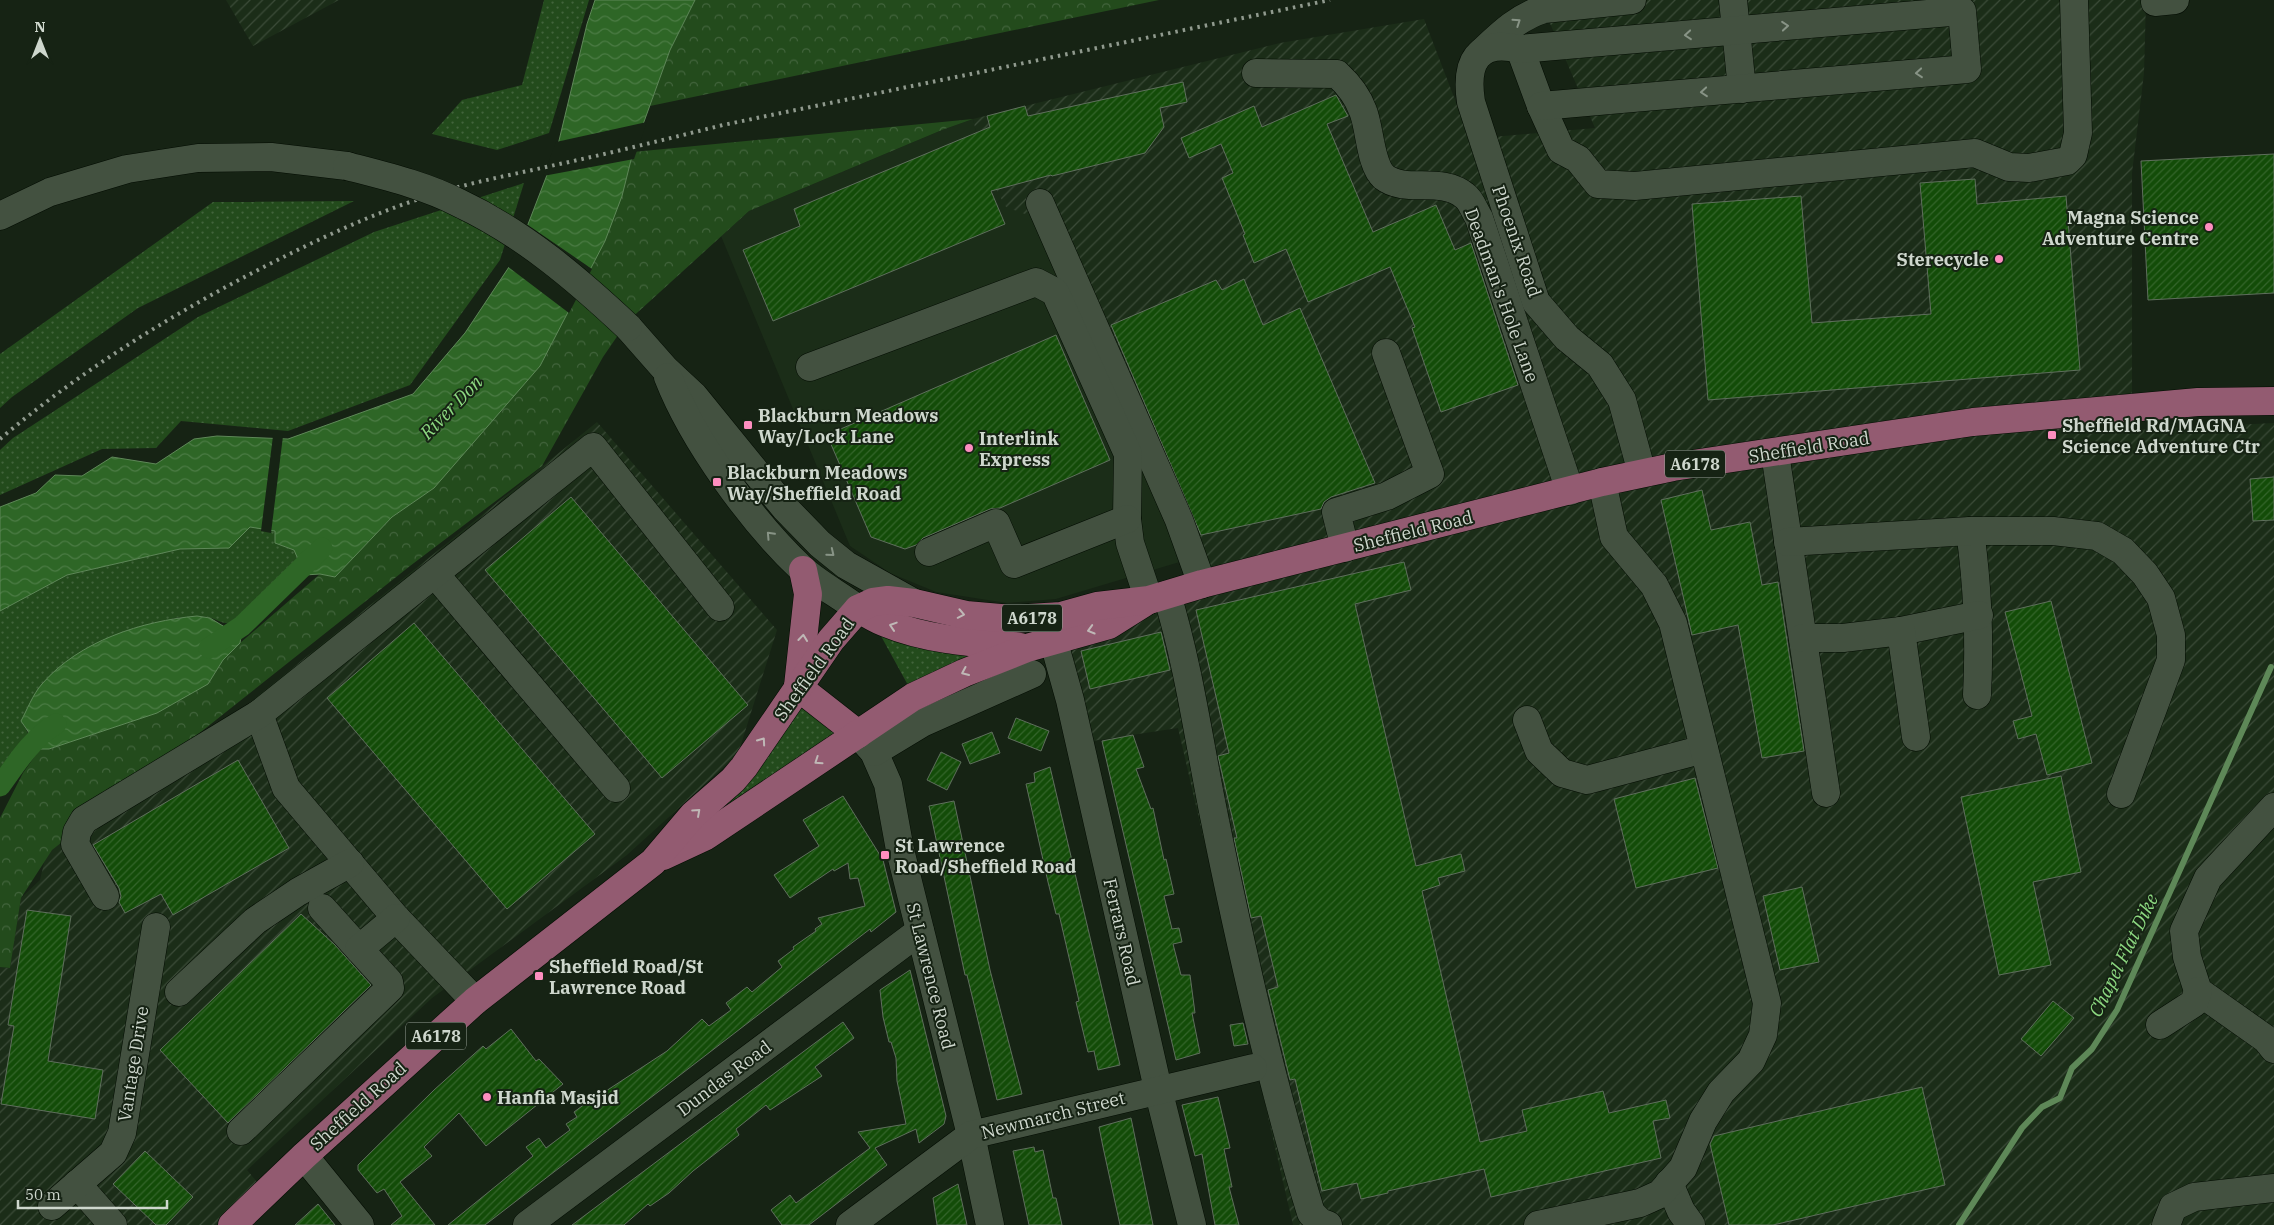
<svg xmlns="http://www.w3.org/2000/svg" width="2274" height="1225" viewBox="0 0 2274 1225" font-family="'IBM Plex Serif',serif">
	<defs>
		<pattern id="industrial-furrows" width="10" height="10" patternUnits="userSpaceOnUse" patternTransform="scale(1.25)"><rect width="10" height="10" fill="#1b2d18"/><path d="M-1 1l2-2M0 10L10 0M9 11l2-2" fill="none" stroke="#3b4b38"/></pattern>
		<pattern id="grass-dots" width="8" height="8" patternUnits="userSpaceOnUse" patternTransform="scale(1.25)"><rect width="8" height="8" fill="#234b1c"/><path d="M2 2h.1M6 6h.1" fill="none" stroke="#42643c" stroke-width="1.8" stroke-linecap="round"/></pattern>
		<pattern id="forest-crowns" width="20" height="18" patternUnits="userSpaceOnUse" patternTransform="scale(1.25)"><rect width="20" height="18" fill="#234b1c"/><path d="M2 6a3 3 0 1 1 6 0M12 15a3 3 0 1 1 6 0" fill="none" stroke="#42643c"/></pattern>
		<pattern id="water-waves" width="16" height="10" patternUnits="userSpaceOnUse" patternTransform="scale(1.25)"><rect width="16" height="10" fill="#2e6626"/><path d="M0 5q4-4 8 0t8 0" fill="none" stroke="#4b7b44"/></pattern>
		<pattern id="building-hatch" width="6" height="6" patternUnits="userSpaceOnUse" patternTransform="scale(1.25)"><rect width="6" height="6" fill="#134c08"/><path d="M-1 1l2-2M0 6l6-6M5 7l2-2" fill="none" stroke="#34652b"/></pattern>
	</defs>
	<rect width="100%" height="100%" fill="#162314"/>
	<path fill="#1b2d18" d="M 973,119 L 985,170 L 1036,217 L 1183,561 L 1056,599 L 1007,603 L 936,592 L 890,573 L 850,546 L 721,236 L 749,211 L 942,130 Z"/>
	<g fill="url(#industrial-furrows)">
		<path d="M 226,0 L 339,0 L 253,46 Z"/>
		<path d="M 1540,0 L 2146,0 L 2144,73 L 2132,173 L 2132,430 L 2274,423 L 2274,1225 L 1293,1225 L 1178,728 L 1079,743 L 1053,637 L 1189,583 L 1171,523 L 1036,218 L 1006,207 L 985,170 L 973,119 L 1280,43 L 1424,19 L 1470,139 L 1595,128 Z"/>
		<path d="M 597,422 L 777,630 L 738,754 L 627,855 L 432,998 L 247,1170 L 272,1200 L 246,1225 L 0,1225 L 0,967 L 10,968 L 21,898 L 40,880 L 53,825 L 228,720 Z"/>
	</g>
	<g fill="url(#grass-dots)">
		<path d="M 544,0 L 589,0 L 549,133 L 497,150 L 432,134 L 462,100 L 522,85 Z"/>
		<path d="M 524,183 L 500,260 L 410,385 L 288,431 L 181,421 L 156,448 L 102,449 L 0,495 L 0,450 L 13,438 L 198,317 L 374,232 Z"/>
		<path d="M 354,201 L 138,308 L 12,397 L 0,408 L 0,354 L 213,202 Z"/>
		<path d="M 250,527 L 276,531 L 275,543 L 294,550 L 299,560 L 231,623 C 221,624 217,619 207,617 C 196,615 185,617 174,618 L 21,721 L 28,733 L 0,772 L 0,611 L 67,575 L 180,549 L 229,548 Z"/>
		<path d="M 862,623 L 985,653 L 909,687 L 881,636 Z"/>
		<path d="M 801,704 L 840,730 L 702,832 L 692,824 Z"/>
	</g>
	<g fill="url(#forest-crowns)">
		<path d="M 695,0 L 1159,0 L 650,106 L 670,50 Z"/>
		<path d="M 973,119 L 942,130 L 749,211 L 627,322 L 603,357 L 542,466 L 410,566 L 52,850 L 21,898 L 10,968 L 0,967 L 0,818 L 23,773 L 40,749 L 50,749 L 208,684 L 223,660 L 240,643 L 320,574 L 335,577 L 392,517 L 434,488 L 622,196 L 633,152 Z"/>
	</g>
	<g fill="url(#water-waves)" stroke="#5e8858">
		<path d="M 595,0 L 695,0 L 670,50 L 633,152 L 622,196 L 605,241 L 540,366 L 434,488 L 392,517 L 335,577 L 320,574 L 305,575 L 294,550 L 275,543 L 275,531 L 250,527 L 229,548 L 180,549 L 67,575 L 0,611 L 0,507 L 36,493 L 55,475 L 82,476 L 112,457 L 156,464 L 194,439 L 217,436 L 288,439 L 413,394 L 465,333 L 515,258 L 557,149 L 587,24 Z"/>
		<path d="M 197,616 L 210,618 L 241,637 L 240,643 L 223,660 L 208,684 L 157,713 L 49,749 L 40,749 L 21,721 C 27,710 33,694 42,684 C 79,641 142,621 197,616 Z"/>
	</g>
	<g fill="#162314">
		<path d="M 647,122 L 634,159 L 543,176 L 556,142 Z"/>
		<path d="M 525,223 L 592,269 L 569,313 L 507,266 L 513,257 Z"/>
		<path d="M 273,436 L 283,436 L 271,533 L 261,531 Z"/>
	</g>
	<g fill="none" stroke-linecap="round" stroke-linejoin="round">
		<path stroke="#5e8858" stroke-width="6" d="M 1959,1225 L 2022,1128 L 2042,1107 L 2060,1098 L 2072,1068 L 2092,1049 L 2117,1010 L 2271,667"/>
		<g stroke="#2e6626" stroke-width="21">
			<path d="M 209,648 L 242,626 L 322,548"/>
			<path d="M 0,786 C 16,764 32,738 56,724"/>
		</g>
	</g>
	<g fill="url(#building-hatch)" stroke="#5f6f5d">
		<path d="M 1183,82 L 1187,102 L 1160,108 L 1164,127 L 1145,153 L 1052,176 L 1051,175 L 991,191 L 1005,224 L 773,321 L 743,250 L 800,226 L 794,209 L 990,127 L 987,116 L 1025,106 L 1028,116 Z"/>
		<path d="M 1336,95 L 1348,116 L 1327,124 L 1373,232 L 1436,205 L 1455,250 L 1471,243 L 1518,385 L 1441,412 L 1412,328 L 1415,327 L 1390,267 L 1308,302 L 1286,249 L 1254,263 L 1243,235 L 1245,234 L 1222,178 L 1233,173 L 1221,144 L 1189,158 L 1181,138 L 1254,106 L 1262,127 Z"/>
		<path d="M 2274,154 L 2274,293 L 2148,300 L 2141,161 Z"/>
		<path d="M 1975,179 L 1977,204 L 2066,196 L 2080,370 L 1708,400 L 1692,204 L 1801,196 L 1812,323 L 1931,314 L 1920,183 Z"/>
		<path d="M 1244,279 L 1263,325 L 1300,308 L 1375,483 L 1331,497 L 1324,502 L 1321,509 L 1201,535 L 1111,325 L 1216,280 L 1222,290 Z"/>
		<path d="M 1056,335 L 1110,460 L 1000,508 L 990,509 L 923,538 L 916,545 L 905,549 L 871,537 L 827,435 Z"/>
		<path d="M 2274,477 L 2274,520 L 2253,521 L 2250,479 Z"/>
		<path d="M 1702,490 L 1711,530 L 1750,522 L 1762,585 L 1778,582 L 1804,751 L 1762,758 L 1738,625 L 1692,635 L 1661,500 Z"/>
		<path d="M 571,497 L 748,705 L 662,778 L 485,570 Z"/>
		<path d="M 1404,562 L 1411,590 L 1355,604 L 1416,866 L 1461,854 L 1465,871 L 1438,878 L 1440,885 L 1422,891 L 1480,1142 L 1527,1131 L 1522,1110 L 1603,1091 L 1609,1113 L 1666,1100 L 1670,1118 L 1653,1121 L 1661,1158 L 1491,1197 L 1484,1169 L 1388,1191 L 1388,1193 L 1361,1199 L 1357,1183 L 1322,1191 L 1295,1079 L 1290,1080 L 1268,990 L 1278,987 L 1261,916 L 1251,918 L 1250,913 L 1234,838 L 1237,838 L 1218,756 L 1229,753 L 1196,610 Z"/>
		<path d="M 2051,601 L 2092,763 L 2047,775 L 2036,734 L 2018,739 L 2013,721 L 2032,716 L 2005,612 Z"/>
		<path d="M 414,623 L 595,834 L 507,909 L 327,698 Z"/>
		<path d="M 1161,632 L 1170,670 L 1090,689 L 1081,651 Z"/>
		<path d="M 1016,718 L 1049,731 L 1041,751 L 1008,738 Z"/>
		<path d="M 992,732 L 1000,753 L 970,764 L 962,744 Z"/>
		<path d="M 1133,735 L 1144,767 L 1136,769 L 1151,809 L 1153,808 L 1164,860 L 1166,859 L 1174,894 L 1164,896 L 1172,929 L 1179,928 L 1182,942 L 1173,944 L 1181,975 L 1190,975 L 1195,1013 L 1192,1013 L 1200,1053 L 1176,1060 L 1102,741 Z"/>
		<path d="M 941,752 L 961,762 L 947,790 L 927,780 Z"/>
		<path d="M 238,760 L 289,848 L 173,915 L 161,894 L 125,913 L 119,902 L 121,896 L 119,888 L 93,845 Z"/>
		<path d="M 1050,767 L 1120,1065 L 1098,1070 L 1094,1051 L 1088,1052 L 1076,1002 L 1079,1001 L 1059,914 L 1056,914 L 1048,882 L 1026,784 L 1035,782 L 1034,773 Z"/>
		<path d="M 2061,776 L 2081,872 L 2033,882 L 2051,965 L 1999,975 L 1961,797 Z"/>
		<path d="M 1695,778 L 1718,868 L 1636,888 L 1614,799 Z"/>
		<path d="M 843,796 L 883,860 L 896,912 L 871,932 L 870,929 L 485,1225 L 448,1225 L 533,1156 L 526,1147 L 539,1138 L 546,1148 L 570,1130 L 566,1124 L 577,1117 L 574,1112 L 605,1089 L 606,1091 L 667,1051 L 702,1019 L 709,1026 L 731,1010 L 726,1003 L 747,987 L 752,992 L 782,967 L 778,961 L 794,949 L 793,947 L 816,931 L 815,929 L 822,924 L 818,918 L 865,906 L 858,878 L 850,879 L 848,863 L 834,871 L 833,869 L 790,898 L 774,875 L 819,846 L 803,820 Z"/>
		<path d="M 954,801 L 990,970 L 1022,1094 L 997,1100 L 967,975 L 965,975 L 929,806 Z"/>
		<path d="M 1802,887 L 1819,962 L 1780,970 L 1763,896 Z"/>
		<path d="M 27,910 L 71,916 L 48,1061 L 103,1070 L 95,1119 L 1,1104 L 14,1026 L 8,1025 Z"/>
		<path d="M 301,914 L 335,945 L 371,985 L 228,1123 L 160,1050 Z"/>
		<path d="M 910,970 L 946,1116 L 944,1124 L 919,1143 L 916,1129 L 875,1148 L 887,1165 L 809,1225 L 782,1225 L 771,1210 L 790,1195 L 796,1203 L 870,1148 L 858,1132 L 906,1124 L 897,1081 L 896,1058 L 891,1042 L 889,1042 L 883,1017 L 880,990 Z"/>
		<path d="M 2053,1001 L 2074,1018 L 2041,1056 L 2021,1039 Z"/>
		<path d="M 843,1022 L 854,1038 L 815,1067 L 822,1076 L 770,1110 L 766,1105 L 736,1129 L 739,1135 L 693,1171 L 669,1193 L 650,1206 L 648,1204 L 624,1225 L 572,1225 Z"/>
		<path d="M 1243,1023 L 1248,1044 L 1234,1046 L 1230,1025 Z"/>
		<path d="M 511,1029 L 536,1061 L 539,1059 L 563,1084 L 486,1146 L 459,1113 L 424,1147 L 432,1156 L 400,1182 L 435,1225 L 391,1225 L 402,1216 L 384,1189 L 377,1193 L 358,1170 L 358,1165 L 434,1090 L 483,1046 L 486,1049 Z"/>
		<path d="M 1922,1087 L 1945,1185 L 1773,1225 L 1729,1225 L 1710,1144 L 1714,1136 Z"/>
		<path d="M 1218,1097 L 1230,1148 L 1224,1149 L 1232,1187 L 1229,1187 L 1239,1225 L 1215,1225 L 1202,1154 L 1195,1156 L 1182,1105 Z"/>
		<path d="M 1131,1118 L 1153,1225 L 1120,1225 L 1103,1147 L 1099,1127 Z"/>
		<path d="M 1034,1147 L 1035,1152 L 1043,1150 L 1053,1198 L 1056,1198 L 1062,1225 L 1029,1225 L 1013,1151 Z"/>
		<path d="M 145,1151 L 193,1197 L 166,1225 L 156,1225 L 113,1184 Z"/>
		<path d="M 958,1184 L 967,1225 L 937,1225 L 933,1198 Z"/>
		<path d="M 318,1204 L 335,1225 L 295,1225 Z"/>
	</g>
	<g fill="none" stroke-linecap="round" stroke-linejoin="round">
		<defs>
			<g id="minor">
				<path d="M 1733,0 L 1742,89"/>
				<path d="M 2155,2 L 2175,0"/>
				<path d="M 1520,49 L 1541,106 L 1561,150 L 1578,159 L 1598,184 L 1635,186 L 1975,153 L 2009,167 L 2029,168 L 2067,161 L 2073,155 L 2078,133 L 2074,0"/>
				<path d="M 1481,53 C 1500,35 1518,17 1544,9 L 1632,0"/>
				<path d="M 1256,73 L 1337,74 C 1348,84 1358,97 1363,111 C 1370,128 1370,165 1384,177 C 1406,194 1441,176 1465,196 C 1471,200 1475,212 1479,218 L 1570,491"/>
				<path d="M 1541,106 L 1967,69 L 1962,11 L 1520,49 C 1477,39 1465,62 1471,102 L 1536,302 L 1567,338 L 1600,365 L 1622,400 L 1642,473"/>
				<path d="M 1040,203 L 1179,520 L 1202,584"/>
				<path d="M 0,216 L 50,192 L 127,169 L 198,158 L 271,157 L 347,166"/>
				<path d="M 628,327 L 665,369 L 694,396 L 785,508 L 820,544 L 846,565 L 914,603"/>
				<path d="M 810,367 L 1036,282 L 1055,292 L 1128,454 L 1127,519 L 1130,543 L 1149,600"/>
				<path d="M 668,377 C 693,441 752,522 802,569 C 818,584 840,595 858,609"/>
				<path d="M 1775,453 L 1826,793"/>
				<path d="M 1970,531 C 1978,588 1980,637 1977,695"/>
				<path d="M 1788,542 L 1970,531 L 2053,531 L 2097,536 L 2123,551 L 2145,574 L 2161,598 L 2171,635 L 2171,660 L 2121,794"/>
				<path d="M 1345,548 L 1336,512 L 1387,496 L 1430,474 L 1386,353"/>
				<path d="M 929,552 L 996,523 L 1014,564 L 1127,519"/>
				<path d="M 435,574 L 616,788"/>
				<path d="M 1167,595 C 1189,667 1199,742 1214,816 C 1241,950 1271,1083 1311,1213 L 1320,1222 L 1328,1225"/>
				<path d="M 1901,631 L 1979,615"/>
				<path d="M 1803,638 L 1843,638 L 1901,631 L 1916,737"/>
				<path d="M 1053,639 L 1070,700 L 1158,1089 L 1192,1225"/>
				<path d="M 259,714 L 286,788 L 396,918 L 475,1001"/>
				<path d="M 1527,720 L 1539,751 L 1562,773 L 1587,780 L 1704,749"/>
				<path d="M 858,734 L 874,752 L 888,784 L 900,850 L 971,1135 L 990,1225"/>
				<path d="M 874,752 L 922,723 L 1032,674"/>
				<path d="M 2274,807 L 2208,878 L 2184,931 L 2187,957 L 2198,991 L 2266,1039 L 2274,1049"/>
				<path d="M 105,896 L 75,844 L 77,832 L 84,820 L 259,714 L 593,447 L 720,607"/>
				<path d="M 322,908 L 359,949"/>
				<path d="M 179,992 L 255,921 L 298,892 L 350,863"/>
				<path d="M 2160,1025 L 2194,1003 L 2198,991"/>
				<path d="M 241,1131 L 390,988 L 389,982 L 359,949 L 396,918"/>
				<path d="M 304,1156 L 360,1225"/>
				<path d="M 1669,1183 L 1681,1211 L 1691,1225"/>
				<path d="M 77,1184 L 113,1225"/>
				<path d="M 52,1206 L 113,1153 L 122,1133 L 156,927"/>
				<path d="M 527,1225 L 920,931"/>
				<path d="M 850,1225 L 971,1135 L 1253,1068"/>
				<path d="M 1538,1225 L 1640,1203 L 1660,1194 L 1683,1168 L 1703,1121 L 1721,1092 L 1751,1061 L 1763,1035 L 1767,1003 L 1673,623 L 1654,585 L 1614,537 L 1602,482"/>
				<path d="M 2166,1225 L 2173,1207 L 2194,1197 L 2274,1188"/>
			</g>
			<g id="major">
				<path d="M 858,609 C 867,613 876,620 886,623 C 927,640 976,643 1020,647"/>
				<path d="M 798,686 L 808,594 L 803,570"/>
				<path d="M 798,687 L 858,734"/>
				<path d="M 663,856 L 706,836 L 913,697 L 964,673 L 1027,648 L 1109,625 L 1144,603"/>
				<path d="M 232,1225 L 304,1156 L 475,1001 L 653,862 L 693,815 L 733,780 L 744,767 L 831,640 L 858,609 L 873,602 L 888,600 L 914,603 L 966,615 L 1012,619 L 1061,616 L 1097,606 L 1149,600 L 1202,584 L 1602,482 L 1673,467 L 1973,422 L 2198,402 L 2274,401"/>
			</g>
		</defs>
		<use href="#minor" stroke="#030c02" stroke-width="29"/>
		<use href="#major" stroke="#030c02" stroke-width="29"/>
		<use href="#minor" stroke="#435140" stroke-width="28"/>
		<use href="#major" stroke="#935b71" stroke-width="28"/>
		<path stroke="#909a8e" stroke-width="4" stroke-dasharray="2.5 5" stroke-linecap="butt" d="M 0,439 C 78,373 164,319 254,272 C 314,241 374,212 438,193 C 476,181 516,174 555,165 C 611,153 667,139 723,125 L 1330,0"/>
		<defs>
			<path id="minor-bridge" d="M 347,166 C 385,176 424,185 459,203 C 523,233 577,279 628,327"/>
		</defs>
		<use href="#minor-bridge" stroke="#030c02" stroke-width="29" stroke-linecap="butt"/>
		<use href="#minor-bridge" stroke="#435140" stroke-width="28"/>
	</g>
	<defs><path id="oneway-chevron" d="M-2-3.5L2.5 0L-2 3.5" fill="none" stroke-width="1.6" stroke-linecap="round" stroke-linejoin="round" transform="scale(1.25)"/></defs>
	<g stroke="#889486">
		<use href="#oneway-chevron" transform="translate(1517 22) rotate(-34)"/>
		<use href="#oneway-chevron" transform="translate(1785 26) rotate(-5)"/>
		<use href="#oneway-chevron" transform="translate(1688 35) rotate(175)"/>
		<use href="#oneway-chevron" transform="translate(1919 73) rotate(175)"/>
		<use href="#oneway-chevron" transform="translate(1704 92) rotate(175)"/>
		<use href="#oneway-chevron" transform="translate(770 535) rotate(-133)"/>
		<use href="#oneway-chevron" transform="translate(831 553) rotate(39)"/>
	</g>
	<g stroke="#bfb8b6">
		<use href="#oneway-chevron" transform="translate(961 614) rotate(11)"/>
		<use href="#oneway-chevron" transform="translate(893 626) rotate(-162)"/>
		<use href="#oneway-chevron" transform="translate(1091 630) rotate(164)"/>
		<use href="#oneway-chevron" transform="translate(803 638) rotate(-84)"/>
		<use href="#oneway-chevron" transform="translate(965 672) rotate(156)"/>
		<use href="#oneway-chevron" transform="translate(762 741) rotate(-55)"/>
		<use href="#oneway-chevron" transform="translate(818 761) rotate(146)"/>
		<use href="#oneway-chevron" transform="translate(697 812) rotate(-42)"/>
	</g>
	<g fill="#fd8ebf" stroke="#162314" stroke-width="2">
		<circle cx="2209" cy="227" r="5"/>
		<circle cx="1999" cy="259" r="5"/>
		<rect x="743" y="420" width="10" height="10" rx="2.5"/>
		<rect x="2047" y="430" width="10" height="10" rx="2.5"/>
		<circle cx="969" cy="448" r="5"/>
		<rect x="712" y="477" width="10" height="10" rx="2.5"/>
		<rect x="880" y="850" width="10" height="10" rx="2.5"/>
		<rect x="534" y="971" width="10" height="10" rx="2.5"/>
		<circle cx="487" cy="1097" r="5"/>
	</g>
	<g text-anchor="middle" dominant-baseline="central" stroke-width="4" stroke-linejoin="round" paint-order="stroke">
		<g fill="#162314" stroke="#97a196" stroke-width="1">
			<rect x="1665" y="450.5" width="60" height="27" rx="4"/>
			<rect x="1002" y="604.5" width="60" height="27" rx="4"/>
			<rect x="406" y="1022.5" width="60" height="27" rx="4"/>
		</g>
		<g font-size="16" font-weight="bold" fill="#ced7cd">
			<text x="1695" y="464">A6178</text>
			<text x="1032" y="618">A6178</text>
			<text x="436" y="1036">A6178</text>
		</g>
		<g font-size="18" font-weight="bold" fill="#ced7cd" stroke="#162314" text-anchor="start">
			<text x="2199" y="217" text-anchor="end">Magna Science<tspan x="2199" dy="21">Adventure Centre</tspan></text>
			<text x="1989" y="259" text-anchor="end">Sterecycle</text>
			<text x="758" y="415">Blackburn Meadows<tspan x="758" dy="21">Way/Lock Lane</tspan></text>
			<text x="2062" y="425">Sheffield Rd/MAGNA<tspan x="2062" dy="21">Science Adventure Ctr</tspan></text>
			<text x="979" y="438">Interlink<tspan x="979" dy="21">Express</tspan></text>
			<text x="727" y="472">Blackburn Meadows<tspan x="727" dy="21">Way/Sheffield Road</tspan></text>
			<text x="895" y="845">St Lawrence<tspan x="895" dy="21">Road/Sheffield Road</tspan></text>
			<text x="549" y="966">Sheffield Road/St<tspan x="549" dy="21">Lawrence Road</tspan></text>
			<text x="497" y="1097">Hanfia Masjid</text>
		</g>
		<g font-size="18" fill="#ced7cd" stroke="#162314">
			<text transform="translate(1517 241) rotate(71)">Phoenix Road</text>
			<text transform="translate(1502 295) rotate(70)">Deadman's Hole Lane</text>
			<text transform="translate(1809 447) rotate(-9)">Sheffield Road</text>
			<text transform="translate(1413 531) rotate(-14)">Sheffield Road</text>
			<text transform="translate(814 669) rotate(-54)">Sheffield Road</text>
			<text transform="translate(1122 932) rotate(77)">Ferrars Road</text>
			<text transform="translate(931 976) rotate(76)">St Lawrence Road</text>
			<text transform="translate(133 1064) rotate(-81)">Vantage Drive</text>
			<text transform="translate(724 1078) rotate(-37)">Dundas Road</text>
			<text transform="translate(358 1106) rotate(-42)">Sheffield Road</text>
			<text transform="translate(1053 1115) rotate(-14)">Newmarch Street</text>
		</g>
		<g font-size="19" font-style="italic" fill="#8cd880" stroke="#162314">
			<text transform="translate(451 407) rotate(-46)">River Don</text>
			<text transform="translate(2123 955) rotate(-64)">Chapel Flat Dike</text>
		</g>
	</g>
	<g transform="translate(40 40)" stroke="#162314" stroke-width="4" paint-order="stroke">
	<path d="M0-4L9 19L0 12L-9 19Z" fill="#ced7cd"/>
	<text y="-8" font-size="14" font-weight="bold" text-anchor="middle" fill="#ced7cd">N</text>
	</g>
	<path d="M18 1200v8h149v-8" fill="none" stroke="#ced7cd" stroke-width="2.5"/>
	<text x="25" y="1200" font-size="15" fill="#ced7cd" stroke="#162314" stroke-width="4" paint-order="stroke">50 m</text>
</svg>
